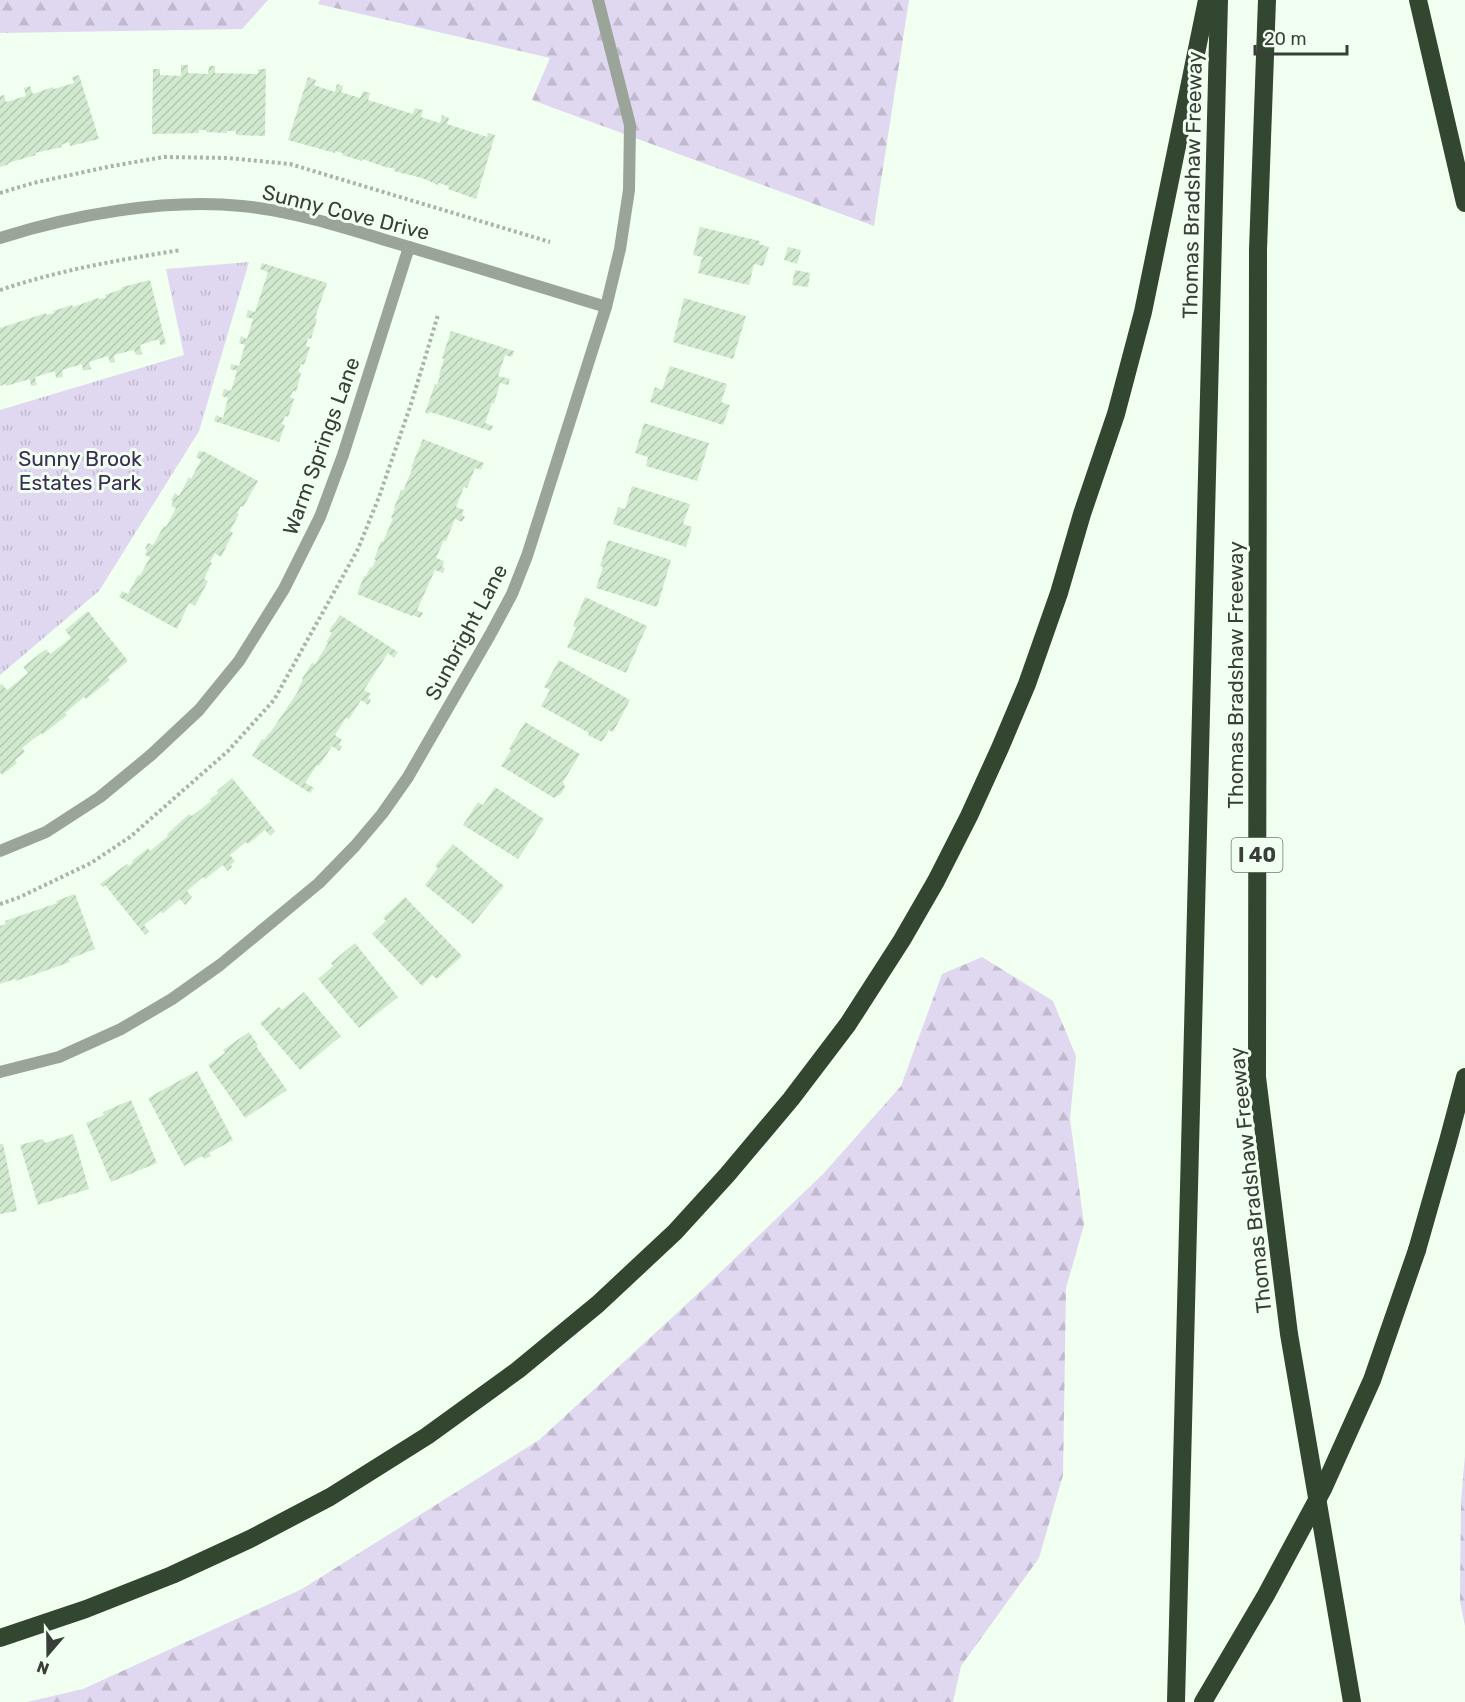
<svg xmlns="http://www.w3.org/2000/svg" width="1465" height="1702" viewBox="0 0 1465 1702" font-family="Rubik,sans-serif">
	<defs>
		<pattern id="forest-firs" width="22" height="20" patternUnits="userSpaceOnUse" patternTransform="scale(1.5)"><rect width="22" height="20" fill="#e0d7f0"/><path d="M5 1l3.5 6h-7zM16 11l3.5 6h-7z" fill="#c1bacf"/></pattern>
		<pattern id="park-tufts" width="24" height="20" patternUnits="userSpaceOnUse" patternTransform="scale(1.5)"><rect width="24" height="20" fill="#e0d7f0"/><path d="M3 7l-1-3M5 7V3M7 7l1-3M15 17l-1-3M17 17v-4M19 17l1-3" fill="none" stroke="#c1bacf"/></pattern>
		<pattern id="building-hatch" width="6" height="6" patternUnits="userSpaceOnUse" patternTransform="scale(1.5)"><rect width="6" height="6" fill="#d1e9ce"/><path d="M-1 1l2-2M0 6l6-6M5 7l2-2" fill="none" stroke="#b4c9b2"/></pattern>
	</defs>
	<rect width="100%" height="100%" fill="#f1fff0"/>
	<g fill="url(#forest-firs)">
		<path d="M 0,0 L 268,0 L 242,29 L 0,33 Z"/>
		<path d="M 320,0 L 909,0 L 874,226 L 532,100 L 550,58 L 318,4 Z"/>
		<path d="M 982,957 L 1053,1001 L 1076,1056 L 1070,1119 L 1084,1225 L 1066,1288 L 1063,1475 L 1039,1558 L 961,1666 L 953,1702 L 27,1702 L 83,1689 L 302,1589 L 539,1440 L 703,1289 L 824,1173 L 901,1086 L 942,974 Z"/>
		<path d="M 1465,1455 L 1465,1626 L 1460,1601 L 1461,1501 Z"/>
	</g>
	<path fill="url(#park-tufts)" d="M 249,262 L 199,431 L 99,591 L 0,675 L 0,410 L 184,355 L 166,269 Z"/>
	<g fill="url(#building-hatch)">
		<path d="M 181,65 L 188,65 L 188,73 L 208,74 L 209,66 L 215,66 L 215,73 L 258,74 L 258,69 L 266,69 L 265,136 L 236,135 L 236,131 L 227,131 L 227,133 L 206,132 L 206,130 L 199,130 L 199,133 L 152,134 L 153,69 L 160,69 L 160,75 L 181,76 Z"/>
		<path d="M 79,75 L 99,139 L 70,146 L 69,142 L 61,145 L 62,147 L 35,153 L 36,155 L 8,163 L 9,164 L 0,167 L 0,96 L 4,95 L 6,102 L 26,96 L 24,88 L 30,86 L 33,94 L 53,87 L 54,89 L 74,83 L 72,77 Z"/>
		<path d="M 308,77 L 316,80 L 314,85 L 335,92 L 337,84 L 343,86 L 341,92 L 360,98 L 363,91 L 370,93 L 368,100 L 413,114 L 415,108 L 423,110 L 421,117 L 440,123 L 442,115 L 449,118 L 447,124 L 487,137 L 488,133 L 495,135 L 476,199 L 448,189 L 449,186 L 438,183 L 438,185 L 422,178 L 394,171 L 395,169 L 388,167 L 388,168 L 362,159 L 362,161 L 342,155 L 343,153 L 335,151 L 335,153 L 288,140 Z"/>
		<path d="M 700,227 L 760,241 L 759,244 L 769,247 L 763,266 L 754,264 L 749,285 L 698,273 L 702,257 L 693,255 Z"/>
		<path d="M 788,247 L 801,250 L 797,264 L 784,260 Z"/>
		<path d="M 262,263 L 327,283 L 315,318 L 317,319 L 311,339 L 308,338 L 306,346 L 310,347 L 304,365 L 301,364 L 298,372 L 301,373 L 296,392 L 293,391 L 290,397 L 294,399 L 288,417 L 285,416 L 282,424 L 285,425 L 279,442 L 214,421 L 216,415 L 223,418 L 228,398 L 222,396 L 224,389 L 231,391 L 237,371 L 230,369 L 231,364 L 239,366 L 245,345 L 239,343 L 241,336 L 247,339 L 253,319 L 246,317 L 248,310 L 255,312 L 268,272 L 260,269 Z"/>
		<path d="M 795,270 L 810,273 L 808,287 L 792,285 Z"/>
		<path d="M 150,280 L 166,344 L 160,345 L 159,339 L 140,345 L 142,354 L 136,355 L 134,350 L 114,355 L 115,362 L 110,363 L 108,356 L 89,362 L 91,369 L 83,371 L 82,364 L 62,370 L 63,377 L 56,378 L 55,371 L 35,377 L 37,385 L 31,386 L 30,379 L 6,386 L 5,384 L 0,386 L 0,328 L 46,313 L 46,315 L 54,313 L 53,311 L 72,305 L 73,307 L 98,298 L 99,299 L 106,298 L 105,295 L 122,289 L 122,287 Z"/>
		<path d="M 684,298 L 746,316 L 733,359 L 673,342 Z"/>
		<path d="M 451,331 L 514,351 L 512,357 L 505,355 L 498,376 L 510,379 L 508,385 L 500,383 L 494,404 L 492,403 L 485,423 L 493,426 L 491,431 L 430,412 L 429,414 L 425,413 L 435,384 L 437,385 L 440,376 L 439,375 L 444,359 L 442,358 Z"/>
		<path d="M 670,366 L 727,384 L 721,402 L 730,405 L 723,425 L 650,402 L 655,387 L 662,390 Z"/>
		<path d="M 644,423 L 709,443 L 697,481 L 646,466 L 648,457 L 635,453 Z"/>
		<path d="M 423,439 L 484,463 L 481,470 L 475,468 L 467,488 L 464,487 L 456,507 L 464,510 L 462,515 L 465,517 L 462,522 L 455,519 L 446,541 L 444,540 L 436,558 L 444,561 L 442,567 L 445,568 L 443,573 L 435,570 L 417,610 L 423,613 L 420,618 L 413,615 L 412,616 L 357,594 L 364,576 L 366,576 L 370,567 L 372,568 L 376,560 L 374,560 L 381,541 L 383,542 L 393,518 L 391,518 L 395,508 L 394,508 L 401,490 L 403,491 L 413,467 L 411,467 Z"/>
		<path d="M 199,451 L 205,452 L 258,481 L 243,507 L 241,506 L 237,513 L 239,514 L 230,531 L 233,533 L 221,557 L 215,553 L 210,562 L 212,563 L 204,579 L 208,581 L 195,606 L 189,603 L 177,629 L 119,597 L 122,591 L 128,594 L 138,575 L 140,576 L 150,557 L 145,555 L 147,550 L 145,549 L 148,543 L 153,545 L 164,526 L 166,527 L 176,508 L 171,506 L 173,501 L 171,500 L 175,493 L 179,496 L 189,477 L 191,479 L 201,460 L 196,457 Z"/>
		<path d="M 632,486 L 690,504 L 683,524 L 692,527 L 686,547 L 613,524 L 618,507 L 625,509 Z"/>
		<path d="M 608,540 L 671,560 L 657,607 L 596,588 L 603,567 L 600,566 Z"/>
		<path d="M 585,597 L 647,626 L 626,673 L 567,647 L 576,628 L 573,626 Z"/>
		<path d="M 88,611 L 128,661 L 108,677 L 110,680 L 86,699 L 84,697 L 65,713 L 67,715 L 42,735 L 41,733 L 22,748 L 25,752 L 15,760 L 17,763 L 2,775 L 0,772 L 0,685 L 2,684 L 7,690 L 28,673 L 23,667 L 24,666 L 46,649 L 50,654 L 71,638 L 65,630 Z"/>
		<path d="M 340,615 L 398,652 L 394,658 L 388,653 L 364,690 L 371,694 L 368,698 L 371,700 L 368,705 L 361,700 L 349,719 L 346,718 L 335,735 L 342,740 L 339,745 L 342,746 L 339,751 L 332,746 L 319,766 L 317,765 L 305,783 L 314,788 L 310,793 L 252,756 L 262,739 L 264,740 L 269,733 L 270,733 L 299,690 L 298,689 L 303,680 L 302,679 L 312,663 L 315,664 L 328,643 L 326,642 L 332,633 L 329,631 Z"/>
		<path d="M 559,660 L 630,700 L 613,732 L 609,730 L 602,742 L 588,735 L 589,733 L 541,706 L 550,690 L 544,687 Z"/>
		<path d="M 525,722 L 580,754 L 563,782 L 565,787 L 561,794 L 554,798 L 501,766 L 511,750 L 509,749 Z"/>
		<path d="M 232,778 L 275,831 L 270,836 L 265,830 L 248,844 L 246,842 L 230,855 L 235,861 L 231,865 L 232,867 L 227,871 L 223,865 L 205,879 L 203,877 L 187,891 L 192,897 L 185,905 L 180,899 L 162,914 L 161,911 L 144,925 L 149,931 L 145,935 L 105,885 L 103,887 L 100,884 L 127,864 L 129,866 L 133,862 L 132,861 L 148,848 L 150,851 L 168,836 L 167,834 L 189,814 L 192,816 L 211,801 L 210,799 L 218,793 L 217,791 Z"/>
		<path d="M 495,787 L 544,819 L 518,859 L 463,825 L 478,802 L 483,805 Z"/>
		<path d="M 453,844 L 504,886 L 473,924 L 425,885 L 438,868 L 435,866 Z"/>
		<path d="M 75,894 L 95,949 L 69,959 L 70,962 L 16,981 L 15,979 L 0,984 L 0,926 L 6,924 L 5,921 L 57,903 L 56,901 Z"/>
		<path d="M 405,897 L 462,956 L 437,979 L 432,975 L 422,986 L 372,934 L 386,921 L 383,918 Z"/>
		<path d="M 355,943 L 398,997 L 359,1028 L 318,979 L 333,966 L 331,963 Z"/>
		<path d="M 304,992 L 341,1036 L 300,1070 L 260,1023 L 279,1007 L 282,1010 Z"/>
		<path d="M 249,1032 L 258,1045 L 256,1046 L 287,1090 L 245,1118 L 208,1065 L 225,1053 L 223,1050 Z"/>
		<path d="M 197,1071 L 233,1140 L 209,1153 L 211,1156 L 204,1159 L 202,1156 L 184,1166 L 148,1098 Z"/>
		<path d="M 131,1100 L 157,1163 L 111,1182 L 86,1123 L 104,1115 L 103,1112 Z"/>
		<path d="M 73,1134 L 89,1189 L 38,1205 L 20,1145 L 43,1139 L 45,1143 Z"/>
		<path d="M 0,1144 L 3,1144 L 17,1211 L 0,1214 Z"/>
	</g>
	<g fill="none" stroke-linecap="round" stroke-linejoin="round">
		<g stroke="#aab4a9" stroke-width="4" stroke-dasharray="3 3" stroke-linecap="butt">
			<path d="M 0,193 L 33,183 L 112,166 L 164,157 L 228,158 L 290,164 L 550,242"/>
			<path d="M 0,290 C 60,270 118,260 181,250"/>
			<path d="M 0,904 L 20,897 L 91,863 L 130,837 L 228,751 L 274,700 L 358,549 L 379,497 L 411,404 L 438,315"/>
		</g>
		<g stroke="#9aa499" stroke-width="12">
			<path d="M 0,238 C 72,215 166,198 242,206 C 293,211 343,227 392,242 C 464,263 534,285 606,307"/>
			<path d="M 0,851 L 46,832 L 100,797 L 151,755 L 199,710 L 239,661 L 284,589 L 320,517 L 343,455 L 409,247"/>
			<path d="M 0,1072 L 59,1057 L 121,1029 L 172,999 L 220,965 L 319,883 L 355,846 L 382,814 L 408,777 L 490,635 L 512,594 L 527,556 L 606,307 L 620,249 L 629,190 L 630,125 L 598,0"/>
		</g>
		<g stroke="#324630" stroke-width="18">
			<path d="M 1267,0 L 1258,250 L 1257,1077 L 1289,1334 L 1352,1702"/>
			<path d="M 1418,0 L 1465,203"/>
			<path d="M 1417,1250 L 1448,1141 L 1465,1077"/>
			<path d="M 0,1638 L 86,1609 L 172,1575 L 250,1539 L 330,1497 L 427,1436 L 518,1370 L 598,1304 L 675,1232 L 727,1175 L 791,1099 L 848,1024 L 902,940 L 936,881 L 969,816 L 1000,748 L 1027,684 L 1059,593 L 1082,514 L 1116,414 L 1143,312 L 1207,0"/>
			<path d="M 1176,1702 L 1219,0"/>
		</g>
		<path stroke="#324630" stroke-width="18" d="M 1203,1702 L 1266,1595 L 1323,1489 L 1372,1380 L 1417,1250"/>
	</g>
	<g text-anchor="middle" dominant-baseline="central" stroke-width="6" stroke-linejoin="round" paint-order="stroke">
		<rect fill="#f1fff0" stroke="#70786f" stroke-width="1.5" x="1231.5" y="838" width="51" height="34" rx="4.5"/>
		<g font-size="20" font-weight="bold" fill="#393e38">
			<text x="1257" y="855">I 40</text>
		</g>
		<g font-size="21" fill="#393e38" stroke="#f1fff0">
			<text transform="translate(1192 185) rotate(-89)">Thomas Bradshaw Freeway</text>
			<text transform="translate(346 212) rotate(14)">Sunny Cove Drive</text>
			<text transform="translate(321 446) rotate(-70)">Warm Springs Lane</text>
			<text transform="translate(466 632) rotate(-62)">Sunbright Lane</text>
			<text transform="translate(1235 675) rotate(-90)">Thomas Bradshaw Freeway</text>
			<text transform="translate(1250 1180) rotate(-96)">Thomas Bradshaw Freeway</text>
		</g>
		<g font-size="21" fill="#3d2c56" stroke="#f1fff0">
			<text x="80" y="458">Sunny Brook<tspan x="80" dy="24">Estates Park</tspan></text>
		</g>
	</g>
	<g transform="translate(48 1654) rotate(200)" stroke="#f1fff0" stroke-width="4.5" paint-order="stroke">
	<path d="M0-4.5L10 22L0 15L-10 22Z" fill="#393e38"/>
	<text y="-9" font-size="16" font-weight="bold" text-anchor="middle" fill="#393e38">N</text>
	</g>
	<path d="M1255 45v9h92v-9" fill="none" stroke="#393e38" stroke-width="3"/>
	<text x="1264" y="45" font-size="18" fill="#393e38" stroke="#f1fff0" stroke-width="4.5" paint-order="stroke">20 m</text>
</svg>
